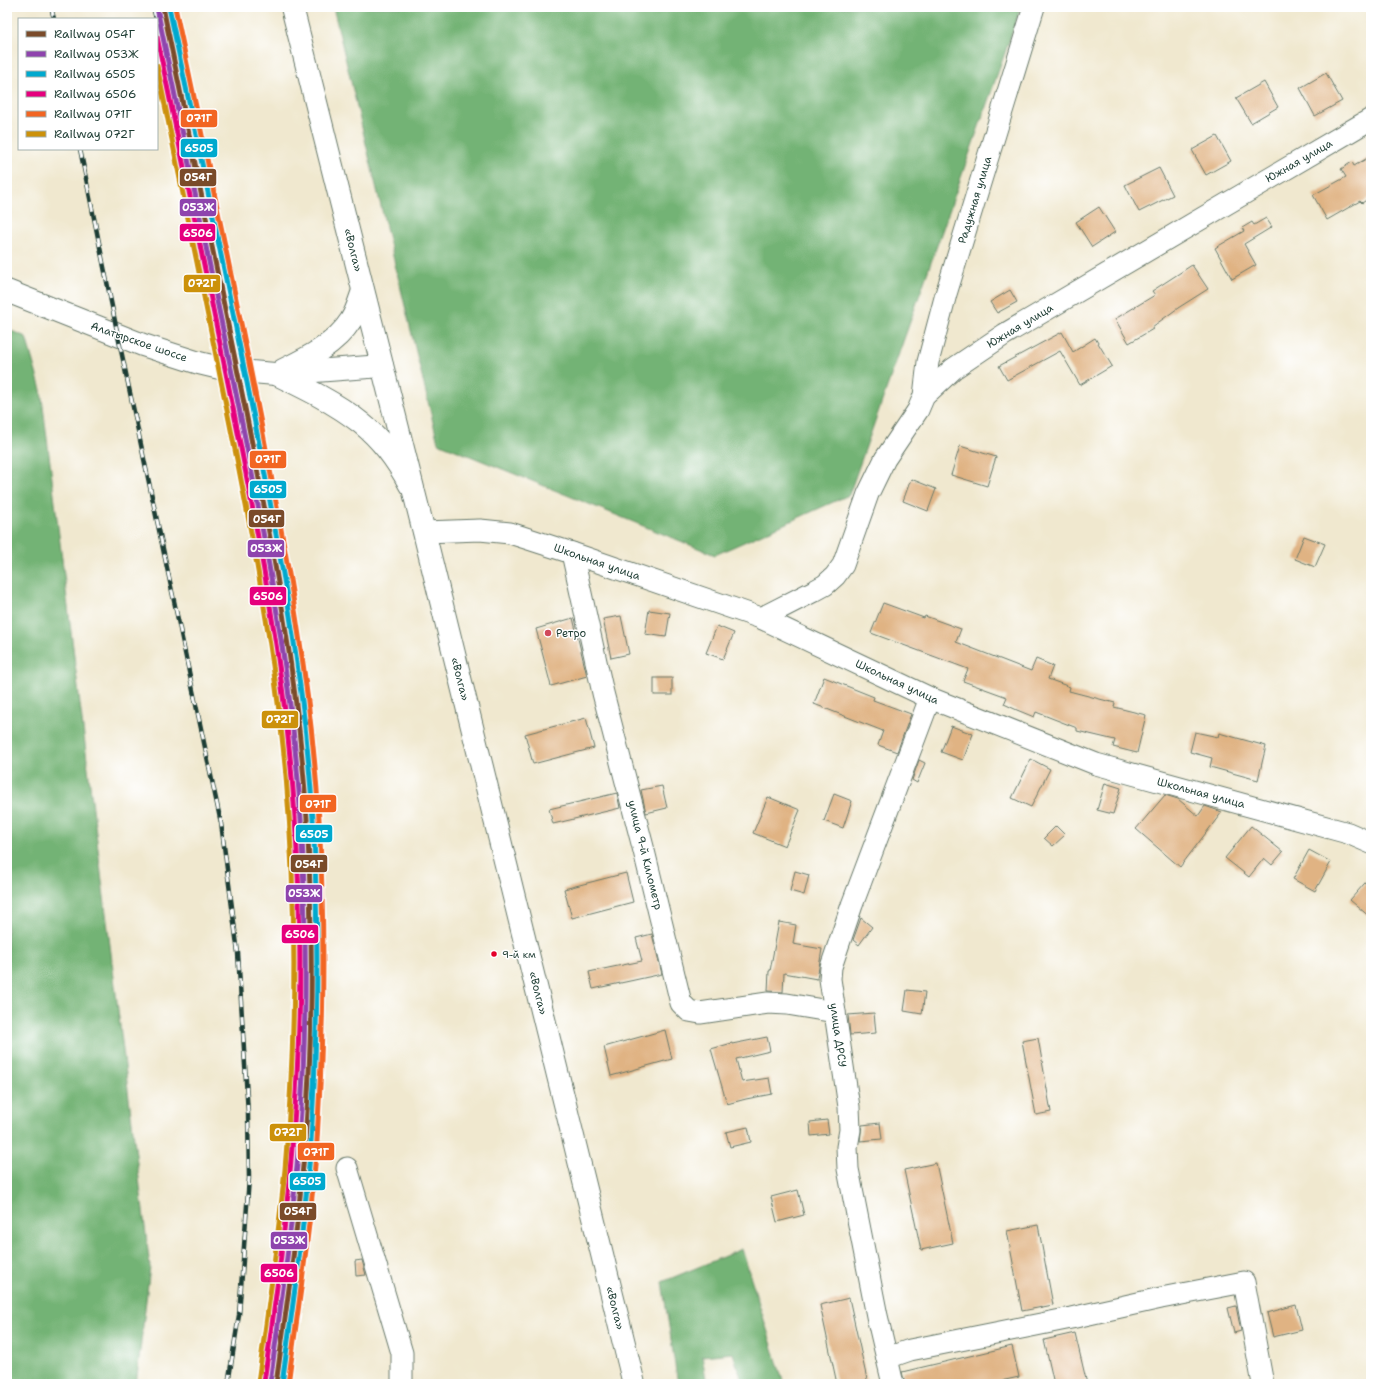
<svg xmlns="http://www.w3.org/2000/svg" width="1378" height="1391" viewBox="0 0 1378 1391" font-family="'Shantell Sans',sans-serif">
	<rect width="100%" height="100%" fill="#fff"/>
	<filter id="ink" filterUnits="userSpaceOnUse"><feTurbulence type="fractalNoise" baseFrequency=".025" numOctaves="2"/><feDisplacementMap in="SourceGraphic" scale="8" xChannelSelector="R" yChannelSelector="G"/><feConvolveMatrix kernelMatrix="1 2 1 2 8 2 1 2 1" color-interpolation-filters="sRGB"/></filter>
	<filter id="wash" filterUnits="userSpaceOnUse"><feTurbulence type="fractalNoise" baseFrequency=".012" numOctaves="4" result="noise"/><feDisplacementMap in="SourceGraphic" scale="16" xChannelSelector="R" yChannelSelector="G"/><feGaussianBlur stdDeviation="0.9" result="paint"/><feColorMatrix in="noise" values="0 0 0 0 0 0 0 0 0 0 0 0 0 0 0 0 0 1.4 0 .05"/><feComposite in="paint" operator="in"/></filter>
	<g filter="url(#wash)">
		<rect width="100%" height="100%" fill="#f0e8cf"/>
		<g fill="#73b374" stroke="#497854">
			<path d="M 333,7 L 1019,7 L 1019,13 L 849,495 L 715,555 L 438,443 Z"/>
			<path d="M 7,329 L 26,337 L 41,390 L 150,1267 L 136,1384 L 7,1384 Z"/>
			<path d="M 742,1249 L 784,1384 L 743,1384 L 733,1353 L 702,1356 L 707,1384 L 678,1384 L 662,1282 Z"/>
		</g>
		<g id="blocks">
			<g fill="#e0b383">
				<path d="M 1326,73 L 1342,101 L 1315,116 L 1300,88 Z"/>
				<path d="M 1264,82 L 1278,107 L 1251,123 L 1236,98 Z"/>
				<path d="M 1217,136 L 1231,161 L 1206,175 L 1192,150 Z"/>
				<path d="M 1371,156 L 1371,197 L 1362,203 L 1360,201 L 1327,220 L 1313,195 L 1346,177 L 1341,169 L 1352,162 L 1354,166 Z"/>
				<path d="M 1159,168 L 1173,195 L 1139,212 L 1125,185 Z"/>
				<path d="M 1099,207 L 1115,232 L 1092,247 L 1076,222 Z"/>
				<path d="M 1266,218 L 1272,227 L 1244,244 L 1256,265 L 1232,279 L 1215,248 L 1244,231 L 1242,228 L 1252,222 L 1254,225 Z"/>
				<path d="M 1192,265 L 1208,289 L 1178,308 L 1152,327 L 1153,329 L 1129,343 L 1115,319 L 1155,295 L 1152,291 Z"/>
				<path d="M 1010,290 L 1017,302 L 997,313 L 990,302 Z"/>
				<path d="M 1062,332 L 1073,352 L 1095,338 L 1112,366 L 1080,385 L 1060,351 L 1007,380 L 999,366 Z"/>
				<path d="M 960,446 L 996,457 L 987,486 L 951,475 Z"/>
				<path d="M 911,479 L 936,489 L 928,511 L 903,501 Z"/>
				<path d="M 1304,536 L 1325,544 L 1315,567 L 1295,559 Z"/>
				<path d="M 883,603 L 924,618 L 925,616 L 961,629 L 956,642 L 1031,671 L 1036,659 L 1053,666 L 1048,679 L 1070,687 L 1069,691 L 1115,703 L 1114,707 L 1146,715 L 1137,753 L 1113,747 L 1115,740 L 1077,731 L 1077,728 L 1036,712 L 1034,717 L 1017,710 L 1004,704 L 1007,697 L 963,681 L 968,669 L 871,633 Z"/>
				<path d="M 649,610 L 670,613 L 666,637 L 645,634 Z"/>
				<path d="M 621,616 L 629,654 L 611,658 L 603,619 Z"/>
				<path d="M 573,618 L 587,676 L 551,686 L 536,629 Z"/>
				<path d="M 717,626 L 734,633 L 723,659 L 706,653 Z"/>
				<path d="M 824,677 L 874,697 L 873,700 L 911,714 L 897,752 L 878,745 L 883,731 L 814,704 Z"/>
				<rect x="654" y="678" width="18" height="17"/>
				<path d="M 586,718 L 594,748 L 533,764 L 525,734 Z"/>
				<path d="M 951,726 L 973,734 L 963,760 L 941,752 Z"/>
				<path d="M 1195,732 L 1218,737 L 1219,733 L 1266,746 L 1258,780 L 1210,767 L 1212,758 L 1190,752 Z"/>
				<path d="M 1031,759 L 1050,769 L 1031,807 L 1012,798 Z"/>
				<path d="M 919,760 L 925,763 L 917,783 L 912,780 Z"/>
				<path d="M 1105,783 L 1121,788 L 1113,814 L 1097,810 Z"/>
				<path d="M 662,786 L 667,808 L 646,813 L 641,790 Z"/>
				<path d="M 617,793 L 620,808 L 553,824 L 549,809 Z"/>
				<path d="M 834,794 L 852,801 L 843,828 L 824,821 Z"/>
				<path d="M 1165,795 L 1178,799 L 1198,816 L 1205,806 L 1222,812 L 1180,867 L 1136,829 Z"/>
				<path d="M 768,797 L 800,810 L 785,846 L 753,833 Z"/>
				<path d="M 1056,826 L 1065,835 L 1053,846 L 1044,838 Z"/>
				<path d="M 1251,826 L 1283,852 L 1272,865 L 1264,858 L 1249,877 L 1225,858 Z"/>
				<path d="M 1309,850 L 1331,862 L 1315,891 L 1293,879 Z"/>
				<path d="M 795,871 L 809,875 L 804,895 L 790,891 Z"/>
				<path d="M 626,873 L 633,902 L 572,918 L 564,889 Z"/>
				<path d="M 1371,876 L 1371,918 L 1350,900 Z"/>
				<path d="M 861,918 L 872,927 L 859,945 L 853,940 Z"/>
				<path d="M 779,922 L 796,925 L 793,944 L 822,949 L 817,979 L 784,973 L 783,992 L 768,991 L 769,971 L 770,971 Z"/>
				<path d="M 652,934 L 662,974 L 593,989 L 589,972 L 642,961 L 636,938 Z"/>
				<path d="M 907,990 L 925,992 L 922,1014 L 904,1011 Z"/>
				<path d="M 874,1013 L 876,1033 L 850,1035 L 848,1015 Z"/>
				<path d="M 665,1030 L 672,1059 L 611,1076 L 604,1047 Z"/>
				<path d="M 767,1037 L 770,1051 L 736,1059 L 742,1082 L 769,1078 L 772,1094 L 746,1099 L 727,1104 L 711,1049 L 732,1043 L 732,1044 Z"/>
				<path d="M 1038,1038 L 1051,1112 L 1036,1115 L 1022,1041 Z"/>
				<path d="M 827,1120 L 829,1134 L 811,1136 L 810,1122 Z"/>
				<path d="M 880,1123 L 882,1139 L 860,1141 L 862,1125 Z"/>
				<path d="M 748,1127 L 751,1142 L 730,1147 L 726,1132 Z"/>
				<path d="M 936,1163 L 953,1243 L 921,1250 L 904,1170 Z"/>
				<path d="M 798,1190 L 804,1215 L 777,1222 L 771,1197 Z"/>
				<path d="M 1038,1225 L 1053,1305 L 1022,1311 L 1007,1231 Z"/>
				<path d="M 362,1260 L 366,1275 L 356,1276 L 355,1261 Z"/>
				<path d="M 849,1298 L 868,1384 L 837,1384 L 820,1305 Z"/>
				<path d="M 1296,1305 L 1302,1330 L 1273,1337 L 1267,1313 Z"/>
				<path d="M 1236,1306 L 1241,1331 L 1234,1333 L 1228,1308 Z"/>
				<path d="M 1075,1333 L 1087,1384 L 1054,1384 L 1044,1340 Z"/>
				<path d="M 1012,1346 L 1019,1377 L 987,1384 L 905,1384 L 902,1372 Z"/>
			</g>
		</g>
	</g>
	<g filter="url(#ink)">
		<use href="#blocks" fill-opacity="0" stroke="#68796a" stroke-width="1"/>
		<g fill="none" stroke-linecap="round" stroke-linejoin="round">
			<defs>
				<g id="minor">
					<path d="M 924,396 L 928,362 L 946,294 L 1034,7"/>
					<path d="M 424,532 L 480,530 L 510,533 L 572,553 L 761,618 L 930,698 L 1096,764 L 1348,833 L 1371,843"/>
					<path d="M 572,553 L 603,693 L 644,851 L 681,1003 L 689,1011 L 700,1013 L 768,1003 L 787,1004 L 835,1012"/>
					<path d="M 761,618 L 814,591 L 825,585 L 835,576 L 843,565 L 868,494 L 885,459 L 918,410 L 924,396 L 953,369 L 1005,334 L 1371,119"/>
					<path d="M 347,1168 L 402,1353 L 402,1384"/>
					<path d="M 887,1358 L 910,1350 L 1071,1318 L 1161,1298 L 1244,1282 L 1263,1384"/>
					<path d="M 893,1384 L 877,1316 L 848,1169 L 847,1147 L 850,1130 L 849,1107 L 830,979 L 831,967 L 852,905 L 930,698"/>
				</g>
				<g id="major">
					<path d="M 7,291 L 143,345 L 199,363 L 228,370 L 275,374 L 382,366"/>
					<path d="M 283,370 C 308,358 336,344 351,320 C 357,311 359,301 363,291"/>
					<path d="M 276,374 C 305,388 336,403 361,423 C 381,439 398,462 410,485"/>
				</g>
				<path id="highway" d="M 292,7 L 424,532 L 634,1384"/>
			</defs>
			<use href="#minor" stroke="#68796a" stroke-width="23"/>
			<use href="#major" stroke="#68796a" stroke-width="24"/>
			<use href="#highway" stroke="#68796a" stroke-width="24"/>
			<use href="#minor" stroke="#fff" stroke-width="21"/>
			<use href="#major" stroke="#fff" stroke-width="22"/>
			<use href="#highway" stroke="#fff" stroke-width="22"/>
			<defs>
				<g id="rail">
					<path d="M 51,7 L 54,19"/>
					<path d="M 153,7 L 156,19"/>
					<path d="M 157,25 C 186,167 216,309 244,451 C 268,573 291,696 298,820 C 303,907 303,994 299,1082 C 297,1105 297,1128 295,1151 C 288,1229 278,1306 267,1384"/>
					<path d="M 80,149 L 118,336 L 221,823 L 238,953 L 248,1113 L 249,1178 L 239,1315 L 228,1384"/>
				</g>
			</defs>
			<use href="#rail" stroke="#1f3d34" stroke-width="4.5"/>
			<use href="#rail" stroke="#fff" stroke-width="3" stroke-dasharray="9" stroke-linecap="butt"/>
			<defs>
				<path id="rail-1" d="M 163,7 C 190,137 217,267 243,398 C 271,537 298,677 307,819 C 313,926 313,1034 305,1141 C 299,1222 287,1303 276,1384"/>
				<path id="rail-2" d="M 157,8 C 184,138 211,268 237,398 C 265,537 292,678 301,819 C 307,926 307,1034 299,1140 C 293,1222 281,1303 270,1383"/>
				<path id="rail-3" d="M 169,7 C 198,144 227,281 254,418 C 280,551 305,684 313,819 C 319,926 318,1034 311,1141 C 305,1222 293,1303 282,1384"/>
				<path id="rail-4" d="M 157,37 C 182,157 207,278 231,398 C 259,537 286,676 295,817 C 303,935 301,1055 290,1172 C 284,1242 274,1312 264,1382"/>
				<path id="rail-5" d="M 175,7 C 204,144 233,281 260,418 C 286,551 311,684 319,819 C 325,926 324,1034 317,1141 C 311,1222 299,1303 288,1384"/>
				<path id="rail-6" d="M 157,66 C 182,184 206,302 229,420 C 253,537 275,656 286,776 C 297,905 296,1040 285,1169 C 278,1240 268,1311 258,1382"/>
			</defs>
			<use href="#rail-1" stroke="#fff" stroke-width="8"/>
			<use href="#rail-2" stroke="#fff" stroke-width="8"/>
			<use href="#rail-3" stroke="#fff" stroke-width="8"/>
			<use href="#rail-4" stroke="#fff" stroke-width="8"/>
			<use href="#rail-5" stroke="#fff" stroke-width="8"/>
			<use href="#rail-6" stroke="#fff" stroke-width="8"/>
			<use href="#rail-1" stroke="#7a4b2a" stroke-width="5"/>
			<use href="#rail-2" stroke="#8e44ad" stroke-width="5"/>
			<use href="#rail-3" stroke="#00a9ce" stroke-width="5"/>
			<use href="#rail-4" stroke="#e5007d" stroke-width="5"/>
			<use href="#rail-5" stroke="#f26522" stroke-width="5"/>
			<use href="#rail-6" stroke="#cc910a" stroke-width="5"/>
		</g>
	</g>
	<circle fill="#d1495b" stroke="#fff" stroke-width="1.5" cx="548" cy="633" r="4"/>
	<circle fill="#e4002b" stroke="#fff" stroke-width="1.5" cx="494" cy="954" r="3.5"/>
	<g text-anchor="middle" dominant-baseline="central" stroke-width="3" stroke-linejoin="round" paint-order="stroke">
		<g font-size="10" fill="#1f3d34" stroke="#fff" text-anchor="start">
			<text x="502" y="954">9-й км</text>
		</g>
		<g font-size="11" fill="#1f3d34" stroke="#fff">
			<text transform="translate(1299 161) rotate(-30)">Южная улица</text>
			<text transform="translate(975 200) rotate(-73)">Радужная улица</text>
			<text transform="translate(353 250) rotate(76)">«Волга»</text>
			<text transform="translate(1020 326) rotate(-31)">Южная улица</text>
			<text transform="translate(139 342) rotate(19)">Алатырское шоссе</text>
			<text transform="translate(597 562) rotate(19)">Школьная улица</text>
			<text transform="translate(460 679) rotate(76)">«Волга»</text>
			<text transform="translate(897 682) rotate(25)">Школьная улица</text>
			<text transform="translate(1201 793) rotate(15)">Школьная улица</text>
			<text transform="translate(645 855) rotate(76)">улица 9-й Километр</text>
			<text transform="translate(538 993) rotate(76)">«Волга»</text>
			<text transform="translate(838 1035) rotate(82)">улица ДРСУ</text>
			<text transform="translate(615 1308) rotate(76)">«Волга»</text>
		</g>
		<g font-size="11" fill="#1f3d34" stroke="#fff" text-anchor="start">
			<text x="556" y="633">Ретро</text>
		</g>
	</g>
	<g stroke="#fff" stroke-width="1.5">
		<rect x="180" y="109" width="38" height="19" rx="4" fill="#f26522"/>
		<rect x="180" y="138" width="38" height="20" rx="4" fill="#00a9ce"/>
		<rect x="179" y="168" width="38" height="19" rx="4" fill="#7a4b2a"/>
		<rect x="179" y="198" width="38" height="19" rx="4" fill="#8e44ad"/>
		<rect x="179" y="223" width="37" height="19" rx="4" fill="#e5007d"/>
		<rect x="183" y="274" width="38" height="19" rx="4" fill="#cc910a"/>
		<rect x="249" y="450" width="38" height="19" rx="4" fill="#f26522"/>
		<rect x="249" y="480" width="38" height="19" rx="4" fill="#00a9ce"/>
		<rect x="248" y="509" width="37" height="19" rx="4" fill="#7a4b2a"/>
		<rect x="247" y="539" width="38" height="19" rx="4" fill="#8e44ad"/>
		<rect x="249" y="586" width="38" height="20" rx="4" fill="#e5007d"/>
		<rect x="261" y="710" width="38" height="19" rx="4" fill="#cc910a"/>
		<rect x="299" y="794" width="38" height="19" rx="4" fill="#f26522"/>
		<rect x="295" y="824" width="38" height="19" rx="4" fill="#00a9ce"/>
		<rect x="290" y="854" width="38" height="19" rx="4" fill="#7a4b2a"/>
		<rect x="285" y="884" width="38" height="19" rx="4" fill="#8e44ad"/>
		<rect x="281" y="924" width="38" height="20" rx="4" fill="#e5007d"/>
		<rect x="269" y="1123" width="38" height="19" rx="4" fill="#cc910a"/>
		<rect x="297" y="1142" width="38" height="19" rx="4" fill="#f26522"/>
		<rect x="289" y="1172" width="37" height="19" rx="4" fill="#00a9ce"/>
		<rect x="279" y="1202" width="38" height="19" rx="4" fill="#7a4b2a"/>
		<rect x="270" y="1231" width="38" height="19" rx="4" fill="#8e44ad"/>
		<rect x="260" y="1263" width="38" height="20" rx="4" fill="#e5007d"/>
	</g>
	<g font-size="11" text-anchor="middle" font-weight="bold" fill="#fff">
		<text x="199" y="122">071Г</text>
		<text x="199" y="152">6505</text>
		<text x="198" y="181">054Г</text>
		<text x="198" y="211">053Ж</text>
		<text x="198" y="237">6506</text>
		<text x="202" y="287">072Г</text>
		<text x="268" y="463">071Г</text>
		<text x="268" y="493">6505</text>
		<text x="267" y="523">054Г</text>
		<text x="266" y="552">053Ж</text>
		<text x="268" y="600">6506</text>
		<text x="280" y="723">072Г</text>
		<text x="318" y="808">071Г</text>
		<text x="314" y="838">6505</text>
		<text x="309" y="868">054Г</text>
		<text x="304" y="897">053Ж</text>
		<text x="300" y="938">6506</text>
		<text x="288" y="1136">072Г</text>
		<text x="316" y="1156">071Г</text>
		<text x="307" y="1185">6505</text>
		<text x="298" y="1215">054Г</text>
		<text x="289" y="1244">053Ж</text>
		<text x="279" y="1277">6506</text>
	</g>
	<rect width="1378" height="1391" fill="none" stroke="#fff" stroke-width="24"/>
	<rect x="18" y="18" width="140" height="132" fill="#ffffff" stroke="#a5b1ae"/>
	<rect x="26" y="31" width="20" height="6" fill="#7a4b2a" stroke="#a5b1ae"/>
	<text x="54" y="38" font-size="12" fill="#1f3d34">Railway 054Г</text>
	<rect x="26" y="51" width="20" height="6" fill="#8e44ad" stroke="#a5b1ae"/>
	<text x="54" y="58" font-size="12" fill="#1f3d34">Railway 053Ж</text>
	<rect x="26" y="71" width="20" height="6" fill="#00a9ce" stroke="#a5b1ae"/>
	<text x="54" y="78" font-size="12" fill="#1f3d34">Railway 6505</text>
	<rect x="26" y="91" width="20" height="6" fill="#e5007d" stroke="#a5b1ae"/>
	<text x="54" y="98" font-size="12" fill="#1f3d34">Railway 6506</text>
	<rect x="26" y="111" width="20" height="6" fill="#f26522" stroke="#a5b1ae"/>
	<text x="54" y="118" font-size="12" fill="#1f3d34">Railway 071Г</text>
	<rect x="26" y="131" width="20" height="6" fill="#cc910a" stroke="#a5b1ae"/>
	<text x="54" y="138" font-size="12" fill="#1f3d34">Railway 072Г</text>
</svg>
